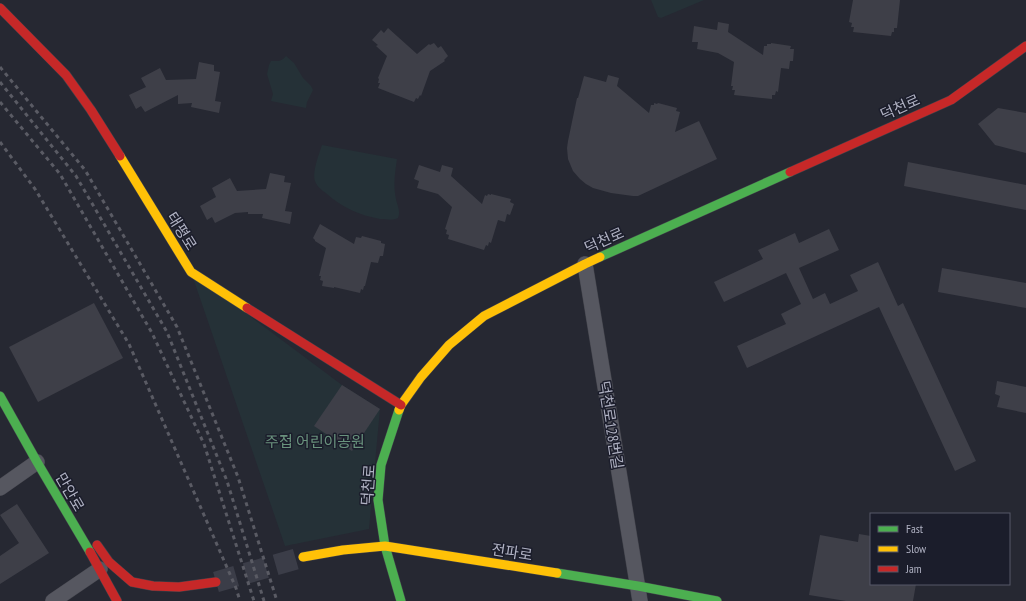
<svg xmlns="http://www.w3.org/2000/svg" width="1026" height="601" viewBox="0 0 1026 601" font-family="'PT Sans Narrow','Noto Sans KR',sans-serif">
	<rect width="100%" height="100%" fill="#262832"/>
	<g fill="#253137">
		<path d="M 651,0 L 704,0 L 661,18 L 658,17 Z"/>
		<path d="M 286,56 L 294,63 L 303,78 L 311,86 L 313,90 L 307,102 L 306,108 L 271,101 L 273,94 L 267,74 L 269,65 L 271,61 C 278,61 281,62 286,56 Z"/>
		<path d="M 322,145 L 397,159 C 395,173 393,185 396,199 C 397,205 401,211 398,218 C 393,221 386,219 380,219 C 359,215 343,208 327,194 C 322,190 317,187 315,181 C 312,172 319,154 322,145 Z"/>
		<path d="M 191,272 L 342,385 L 380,409 L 369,529 L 285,546 Z"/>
	</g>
	<g fill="#3e3f48">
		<path d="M 853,0 L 900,0 L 897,28 L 894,28 L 894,32 L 892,32 L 891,36 L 853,32 L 854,27 L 851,27 L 852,23 L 849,22 Z"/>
		<path d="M 718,22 L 729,24 L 728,32 L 763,55 L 764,46 L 767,46 L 767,44 L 771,44 L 771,43 L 791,46 L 790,49 L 794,49 L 793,61 L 790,61 L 789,69 L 781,68 L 778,92 L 776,91 L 775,95 L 772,95 L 772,99 L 734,95 L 735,90 L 732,90 L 733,86 L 731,86 L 734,62 L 718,53 L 697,49 L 698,42 L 692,42 L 694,26 L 717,30 Z"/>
		<path d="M 388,28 L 417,54 L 429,44 L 430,45 L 434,43 L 438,48 L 441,46 L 448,56 L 444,60 L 445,61 L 430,71 L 421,96 L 420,95 L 418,99 L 416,98 L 414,102 L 378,88 L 380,83 L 378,83 L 379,79 L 378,78 L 387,56 L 376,46 L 378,45 L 372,40 L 381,30 L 384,33 Z"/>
		<path d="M 199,62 L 214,65 L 214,71 L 220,72 L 215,101 L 221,102 L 219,113 L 191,107 L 192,103 L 178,104 L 178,95 L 145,112 L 141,106 L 136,109 L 129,95 L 146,87 L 141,78 L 160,68 L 166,80 L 196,79 Z"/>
		<path d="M 608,75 L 619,78 L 617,86 L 649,113 L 651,105 L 654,105 L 654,103 L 657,104 L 658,103 L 677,108 L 676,111 L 680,112 L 675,132 L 699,121 L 717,159 L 638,196 L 633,196 L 611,193 L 593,188 L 586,184 L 580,179 L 573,171 L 568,159 L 567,148 L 568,141 L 577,98 L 578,98 L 584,76 L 606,82 Z"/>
		<path d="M 998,108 L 1026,113 L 1026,153 L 995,145 L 978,124 Z"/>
		<path d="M 908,162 L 1026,185 L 1026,210 L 904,186 Z"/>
		<path d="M 419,165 L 440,172 L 442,165 L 453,168 L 451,176 L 482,204 L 485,195 L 487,196 L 488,194 L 491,195 L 491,194 L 511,199 L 510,202 L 514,204 L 510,215 L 507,214 L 505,222 L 498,220 L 491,243 L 489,242 L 488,246 L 486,245 L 484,250 L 448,239 L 449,235 L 446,234 L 447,230 L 445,229 L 452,207 L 438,194 L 417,188 L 419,181 L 414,179 Z"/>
		<path d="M 270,173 L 285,176 L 284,182 L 291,183 L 285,211 L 292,212 L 290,224 L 262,218 L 263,214 L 248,214 L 248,212 L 235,213 L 215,223 L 212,217 L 207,220 L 200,206 L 216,197 L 212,188 L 230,178 L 237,191 L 266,189 Z"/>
		<path d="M 320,224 L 354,244 L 356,237 L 361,238 L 362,236 L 381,241 L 381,243 L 385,244 L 383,256 L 380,256 L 378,263 L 371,262 L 365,286 L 364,286 L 363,290 L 361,289 L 360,293 L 334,287 L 334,288 L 322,286 L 323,281 L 320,280 L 321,276 L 319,276 L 326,248 L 315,241 L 315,240 L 313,238 Z"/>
		<path d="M 829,229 L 839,250 L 799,268 L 813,299 L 825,293 L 830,304 L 858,291 L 850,275 L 878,262 L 898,306 L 903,303 L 976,461 L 955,471 L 879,307 L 747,368 L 737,346 L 786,324 L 781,314 L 801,304 L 786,273 L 724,302 L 714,282 L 763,259 L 758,250 L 795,233 L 799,243 Z"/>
		<path d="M 942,268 L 1026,283 L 1026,308 L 938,292 Z"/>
		<path d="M 94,303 L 123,358 L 38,402 L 9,347 Z"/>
		<path d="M 997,381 L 1026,387 L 1026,413 L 997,407 L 1000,396 L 995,394 Z"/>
		<path d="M 342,385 L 380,409 L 352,451 L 314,426 Z"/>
		<path d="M 17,504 L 49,553 L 0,584 L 0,556 L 19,543 L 0,515 Z"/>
		<path d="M 859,534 L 871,536 L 871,584 L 916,584 L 913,601 L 846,601 L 809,595 L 820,535 L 858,542 Z"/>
	</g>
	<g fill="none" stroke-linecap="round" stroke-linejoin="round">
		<path stroke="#3b3d48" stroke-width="21" stroke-dasharray="21 10" stroke-linecap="butt" d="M 216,582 L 303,557"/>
		<defs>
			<g id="street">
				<path d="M 585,264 L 640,601"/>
				<path d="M 0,488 L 37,462"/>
				<path d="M 53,601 L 100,569"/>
			</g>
			<g id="fast">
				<path d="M 600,257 L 790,172"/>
				<path d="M 0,396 L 37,462 L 90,552"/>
				<path d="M 399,410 L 381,465 L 378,500 L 385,546 L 401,601"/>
				<path d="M 557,573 L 638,586 L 717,601"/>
			</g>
			<g id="slow">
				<path d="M 120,156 L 191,272 L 247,308"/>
				<path d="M 399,410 L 401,405 L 421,377 L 449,345 L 484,316 L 585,264 L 600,257"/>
				<path d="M 303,557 L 343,550 L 385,546 L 557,573"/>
			</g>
			<g id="jam">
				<path d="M 0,8 L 66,75 L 91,110 L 120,156"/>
				<path d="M 790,172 L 951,100 L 1026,46"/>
				<path d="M 247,308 L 401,405"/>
				<path d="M 97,545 L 109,562 L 132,582 L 153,586 L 179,587 L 216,582"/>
				<path d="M 90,552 L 117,601"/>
			</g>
		</defs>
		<use href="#street" stroke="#42434b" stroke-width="16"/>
		<use href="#fast" stroke="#42434b" stroke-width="10"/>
		<use href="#slow" stroke="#42434b" stroke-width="10"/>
		<use href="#jam" stroke="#42434b" stroke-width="10"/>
		<use href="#street" stroke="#565760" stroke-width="15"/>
		<use href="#fast" stroke="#4caf50" stroke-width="9"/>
		<use href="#slow" stroke="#ffc107" stroke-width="9"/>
		<use href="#jam" stroke="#c62828" stroke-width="9"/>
		<g stroke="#5a5b64" stroke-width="3" stroke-dasharray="4 4" stroke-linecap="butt">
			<path d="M 0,67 L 85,170 L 177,327 L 238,477 L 277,601"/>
			<path d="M 0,82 L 76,176 L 167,332 L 227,481 L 264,601"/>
			<path d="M 0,102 L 60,174 L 152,333 L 204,444 L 254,601"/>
			<path d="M 0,142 L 35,189 L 129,344 L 236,588 L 240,601"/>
		</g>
	</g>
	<g text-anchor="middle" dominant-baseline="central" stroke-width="3" stroke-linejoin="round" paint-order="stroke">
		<g font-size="15" fill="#b0b2c3" stroke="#1b1d2b">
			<text transform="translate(900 107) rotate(-24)">덕천로</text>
			<text transform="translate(182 231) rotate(58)">태평로</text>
			<text transform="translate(604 240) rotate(-24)">덕천로</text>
			<text transform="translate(611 425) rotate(81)">덕천로128번길</text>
			<text transform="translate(368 485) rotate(-86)">덕천로</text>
			<text transform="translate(70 492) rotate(60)">만안로</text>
			<text transform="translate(512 552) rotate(9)">전파로</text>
		</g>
		<g font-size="15" fill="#69927d" stroke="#1b1d2b">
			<text x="315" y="441">주접 어린이공원</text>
		</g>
	</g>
	<rect x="870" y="513" width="140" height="72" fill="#1b1d2b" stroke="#575968"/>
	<rect x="878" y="526" width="20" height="6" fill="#4caf50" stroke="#575968"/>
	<text x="906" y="533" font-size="12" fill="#b0b2c3">Fast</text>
	<rect x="878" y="546" width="20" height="6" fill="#ffc107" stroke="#575968"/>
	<text x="906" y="553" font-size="12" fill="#b0b2c3">Slow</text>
	<rect x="878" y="566" width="20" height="6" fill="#c62828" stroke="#575968"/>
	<text x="906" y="573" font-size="12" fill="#b0b2c3">Jam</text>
</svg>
